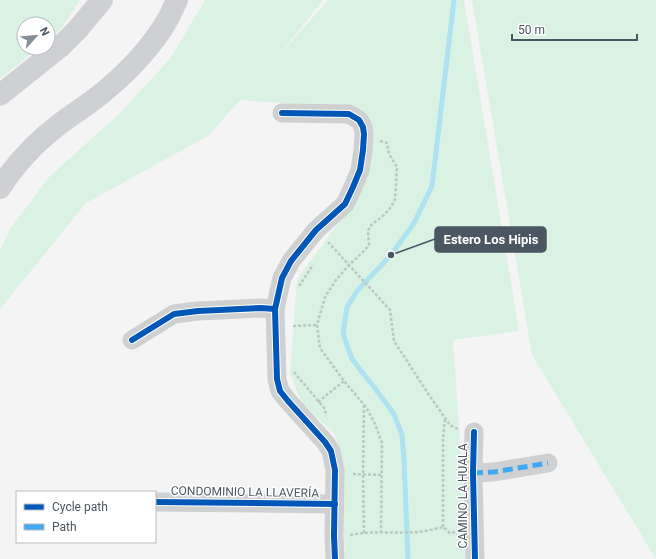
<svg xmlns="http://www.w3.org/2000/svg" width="656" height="559" viewBox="0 0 656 559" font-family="Roboto,sans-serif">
	<rect width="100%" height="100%" fill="#f4f4f4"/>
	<g fill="#d9f2e3">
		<path d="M 0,0 L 80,0 L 61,29 L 48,40 L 48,24 L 24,24 L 24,48 L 38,48 L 0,79 Z"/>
		<path d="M 205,0 L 323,0 L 277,58 L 328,0 L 464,0 L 519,331 L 453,340 L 468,559 L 345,559 L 341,452 L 334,433 L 302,404 L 290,373 L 297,279 L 360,194 L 372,132 L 347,108 L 240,100 L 208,136 L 86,203 L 0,309 L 0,250 L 10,229 L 50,176 L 119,114 L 170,59 Z"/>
		<path d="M 472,0 L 656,0 L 656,559 L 532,355 Z"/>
	</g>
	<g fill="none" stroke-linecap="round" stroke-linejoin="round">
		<path stroke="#aee2f0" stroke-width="5" d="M 408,559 L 404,460 L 402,435 L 394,414 L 377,391 L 352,359 L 343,334 L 347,307 L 357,291 L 391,255 L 414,223 L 432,186 L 454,0"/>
		<g stroke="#bcc7c4" stroke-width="2.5" stroke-dasharray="3 2" stroke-linecap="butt">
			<path d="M 380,141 L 387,143 L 389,154 L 397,167 L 395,199 L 391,207 L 384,215 L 370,226 L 368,231 L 369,245 L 363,252 L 349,265 L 336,280 L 325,297 L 317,325 L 320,348 L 344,381 L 366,407 L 375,424 L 382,443 L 381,532"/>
			<path d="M 328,242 L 390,310 L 394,341 L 429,395 L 450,425 L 458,429"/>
			<path d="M 299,286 L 313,265"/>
			<path d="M 293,326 L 317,325"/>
			<path d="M 294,372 L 325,409 L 326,416"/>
			<path d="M 318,402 L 344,381"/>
			<path d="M 353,474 L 382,475"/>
			<path d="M 443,527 L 443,439 L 445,418"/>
			<path d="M 364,533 L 363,474 L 364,405"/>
			<path d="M 350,535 C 374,530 395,534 418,532 C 426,531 435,529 443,527 L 450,533 L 458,532"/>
		</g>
		<g stroke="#ced0d2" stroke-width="19">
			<path d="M 282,113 L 349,114 L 359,120 L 363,127 L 364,134 L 363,150 L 360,170 L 353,187 L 345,204 L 316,230 L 291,261 L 282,278 L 275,309 L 277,379 L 280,391 L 288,401 L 325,442 L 331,451 L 335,470 L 334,536 L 335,559"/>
			<path d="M 132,340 L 174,314 L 198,311 L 261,308 L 275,309"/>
			<path d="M 474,432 L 473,473 L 475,559"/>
			<path d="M 473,473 L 494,472 L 548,463"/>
			<path d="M 155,502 L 335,504"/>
		</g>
		<g stroke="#ced0d4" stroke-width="22">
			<path d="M 0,95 L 60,47 L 78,29 L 102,0"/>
			<path d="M 0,188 C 16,163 37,141 61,123 C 72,115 84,107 96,98 C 123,77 153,47 169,17 C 172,11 174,6 177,0"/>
		</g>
		<path stroke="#3fa9f5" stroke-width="5" stroke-dasharray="10 5" stroke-linecap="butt" d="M 473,473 L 494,472 L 548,463"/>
		<defs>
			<g id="cycleway">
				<path d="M 282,113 L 349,114 L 359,120 L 363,127 L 364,134 L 363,150 L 360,170 L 353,187 L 345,204 L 316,230 L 291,261 L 282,278 L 275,309 L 277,379 L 280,391 L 288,401 L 325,442 L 331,451 L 335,470 L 334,536 L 335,559"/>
				<path d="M 132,340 L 174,314 L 198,311 L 261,308 L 275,309"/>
				<path d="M 474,432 L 473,473 L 475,559"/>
				<path d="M 155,502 L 335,504"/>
			</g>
		</defs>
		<use href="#cycleway" stroke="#fff" stroke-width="8"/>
		<use href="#cycleway" stroke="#0057b8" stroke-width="6"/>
	</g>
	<g text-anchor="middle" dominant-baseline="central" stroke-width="3" stroke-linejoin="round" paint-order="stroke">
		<g font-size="12" fill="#4a5661" stroke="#fff">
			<text transform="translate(245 492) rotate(1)">CONDOMINIO LA LLAVERÍA</text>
			<text transform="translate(463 496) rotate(-90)">CAMINO LA HUALA</text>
		</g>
	</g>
	<path fill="none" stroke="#4a5661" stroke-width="1.5" d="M391 255L435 239"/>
	<circle fill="#4a5661" stroke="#fff" stroke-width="1.5" cx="391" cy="255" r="4"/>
	<rect fill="#4a5661" stroke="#4a5661" stroke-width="1.5" x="435" y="227" width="111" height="25" rx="4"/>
	<g font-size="13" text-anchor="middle" font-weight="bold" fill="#fff">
		<text x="491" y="244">Estero Los Hipis</text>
	</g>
	<rect x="16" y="491" width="140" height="52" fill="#ffffff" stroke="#b7bbc0"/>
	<rect x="24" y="504" width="20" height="6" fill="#0057b8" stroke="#b7bbc0"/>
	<text x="52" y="511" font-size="12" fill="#4a5661">Cycle path</text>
	<rect x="24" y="524" width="20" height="6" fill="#3fa9f5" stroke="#b7bbc0"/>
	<text x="52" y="531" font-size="12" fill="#4a5661">Path</text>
	<g transform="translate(36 36) rotate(63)"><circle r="19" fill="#ffffff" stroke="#b7bbc0"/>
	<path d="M0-3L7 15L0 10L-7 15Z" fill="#868d94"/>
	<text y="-6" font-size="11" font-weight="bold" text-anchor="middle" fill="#4a5661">N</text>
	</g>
	<path d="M512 34v6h125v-6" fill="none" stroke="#4a5661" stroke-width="2"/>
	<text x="518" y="34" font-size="12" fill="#4a5661" stroke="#ffffff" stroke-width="3" paint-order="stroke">50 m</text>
</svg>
